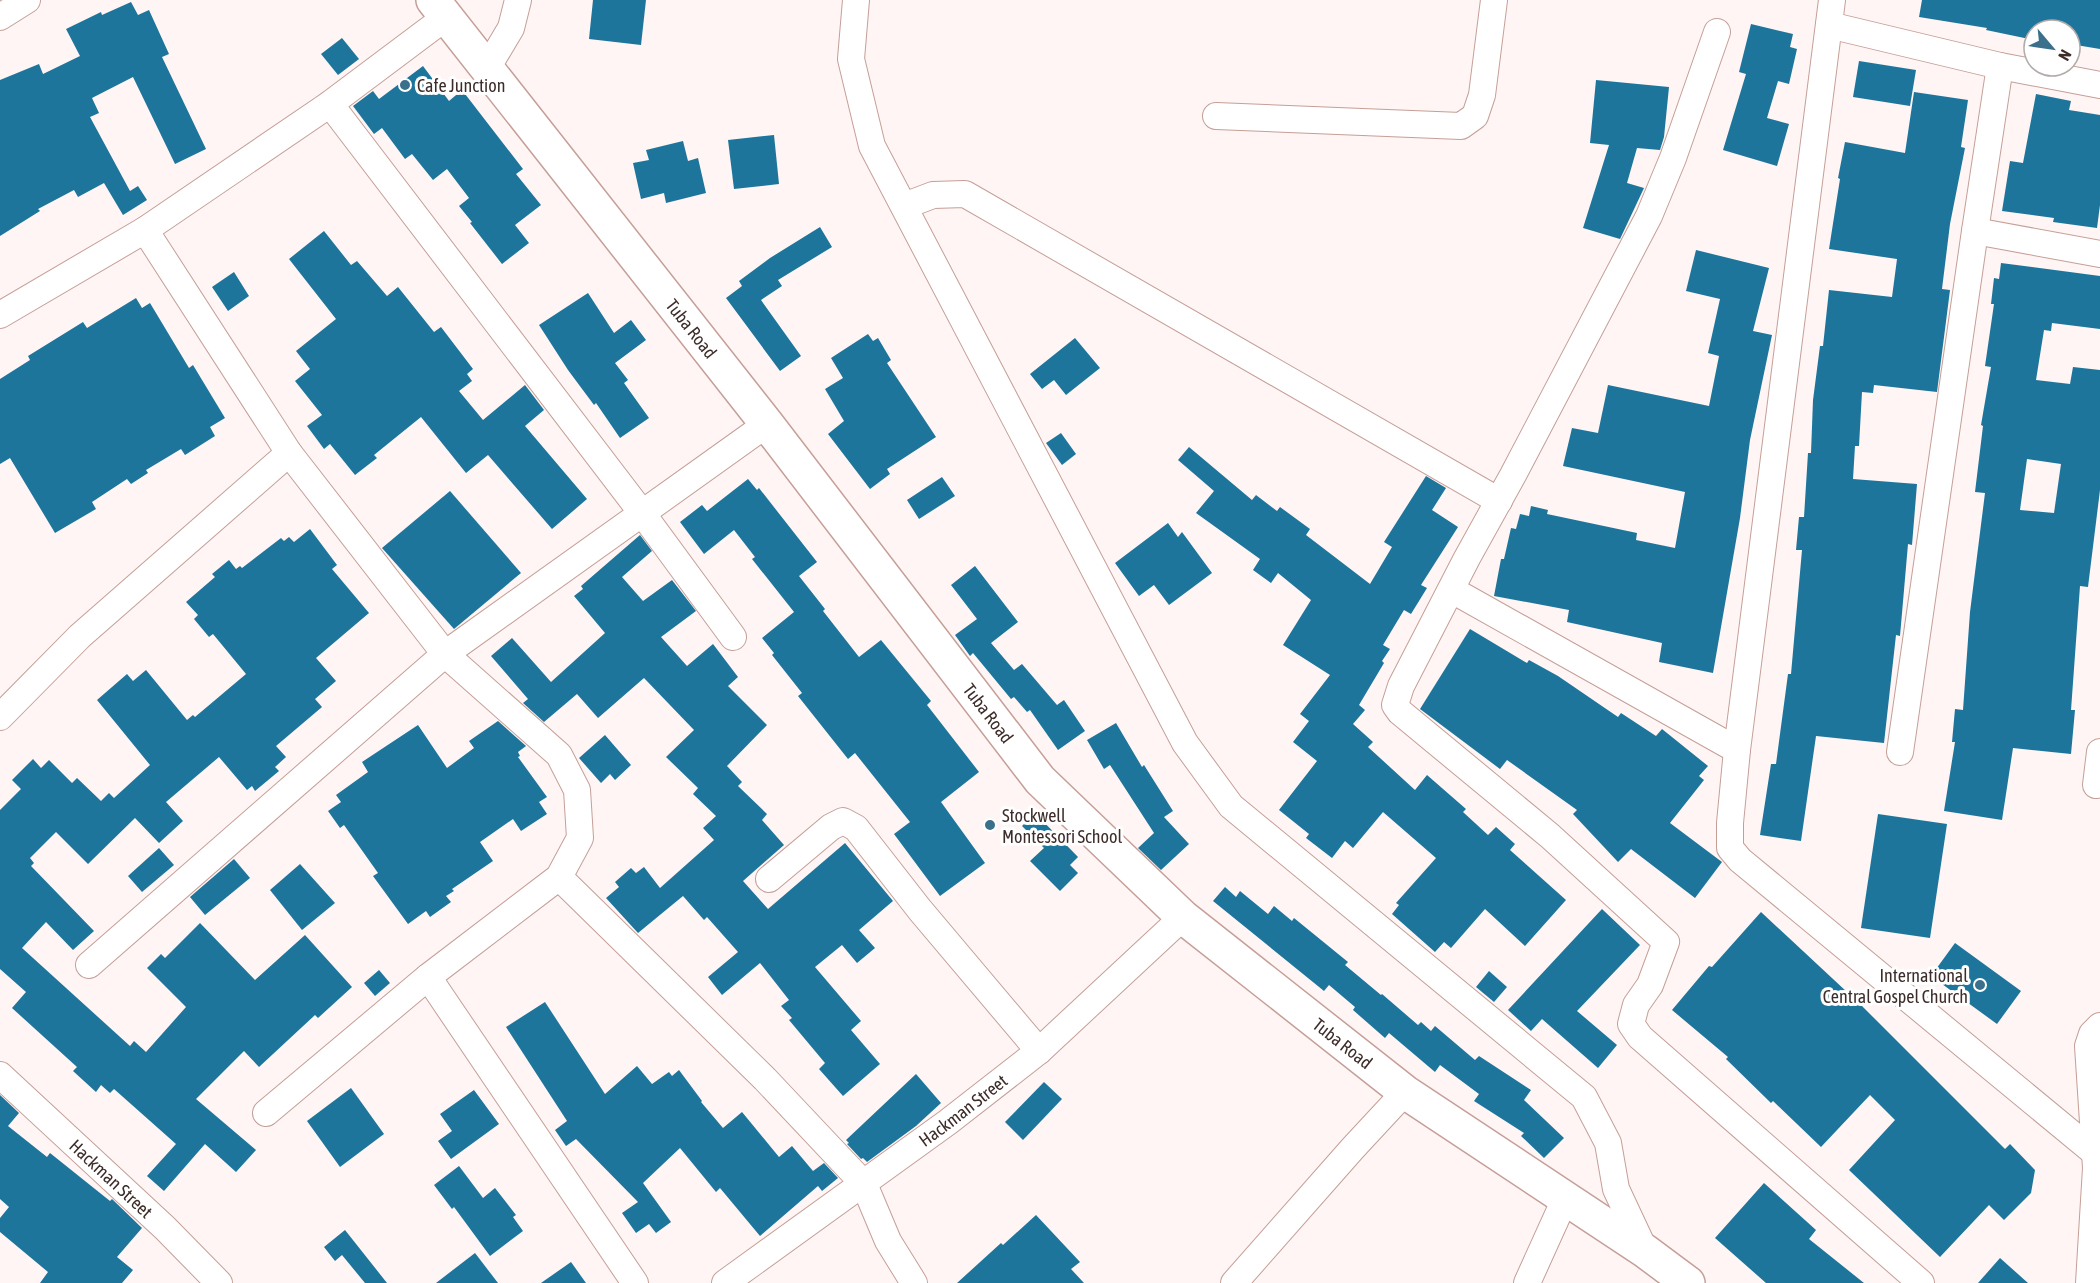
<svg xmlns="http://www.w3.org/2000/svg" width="2100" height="1283" viewBox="0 0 2100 1283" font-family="'Asap Condensed',sans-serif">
	<rect width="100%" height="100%" fill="#fef5f4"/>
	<g fill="#1d759c" fill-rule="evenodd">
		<path d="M 593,0 L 646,0 L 641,45 L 589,39 Z"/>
		<path d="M 1922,0 L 2100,0 L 2100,49 L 2070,44 L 2070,30 L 2034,30 L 2034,40 L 1986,30 L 1987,28 L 1919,17 Z"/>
		<path d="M 131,2 L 138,15 L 149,10 L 169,54 L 162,57 L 206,149 L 175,164 L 133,77 L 92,98 L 99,113 L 90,117 L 130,191 L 138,186 L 147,200 L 123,215 L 104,183 L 78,197 L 74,190 L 38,209 L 40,211 L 0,236 L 0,80 L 39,64 L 43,74 L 80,56 L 66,29 L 101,12 L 102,15 Z"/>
		<path d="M 1751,24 L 1793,34 L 1790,47 L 1797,49 L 1789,84 L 1778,81 L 1767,118 L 1789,124 L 1777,166 L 1723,150 L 1746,74 L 1739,72 Z"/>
		<path d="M 342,38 L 359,59 L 338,75 L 321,54 Z"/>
		<path d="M 1859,61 L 1916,70 L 1910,106 L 1853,97 Z"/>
		<path d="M 423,66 L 449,101 L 462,90 L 523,169 L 516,174 L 541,205 L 515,225 L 529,243 L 502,264 L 470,223 L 472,222 L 459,206 L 469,198 L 447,169 L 433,180 L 412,154 L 405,159 L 382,128 L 374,134 L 353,106 L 373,91 L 379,99 Z"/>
		<path d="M 1596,80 L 1669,87 L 1664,137 L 1660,150 L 1637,148 L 1627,183 L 1644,188 L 1620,239 L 1583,228 L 1609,145 L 1590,143 Z"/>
		<path d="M 1914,92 L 1968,100 L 1961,147 L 1965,148 L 1950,224 L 1942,289 L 1950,290 L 1937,392 L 1874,385 L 1873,393 L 1862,392 L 1859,446 L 1855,446 L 1853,479 L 1917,484 L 1912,545 L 1908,544 L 1900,636 L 1896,635 L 1884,743 L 1816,736 L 1801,841 L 1760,835 L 1771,764 L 1776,764 L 1788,674 L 1791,674 L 1802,550 L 1796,550 L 1799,517 L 1804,517 L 1808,453 L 1811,453 L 1813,400 L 1820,346 L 1823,346 L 1829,290 L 1892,297 L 1897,259 L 1829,249 L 1840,179 L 1838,178 L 1845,142 L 1905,153 Z"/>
		<path d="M 2036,94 L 2071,101 L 2069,110 L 2100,115 L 2100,205 L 2097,228 L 2053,222 L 2054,218 L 2002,211 L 2010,161 L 2023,163 Z"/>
		<path d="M 774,135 L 779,184 L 734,189 L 728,140 Z"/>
		<path d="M 683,141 L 688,161 L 698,158 L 706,193 L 666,203 L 664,193 L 641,199 L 633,163 L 649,160 L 646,150 Z"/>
		<path d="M 820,227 L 832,247 L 778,280 L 782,286 L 761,300 L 801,356 L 780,371 L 726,298 L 742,286 L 739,281 L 770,258 Z"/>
		<path d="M 324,231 L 351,265 L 357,261 L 387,296 L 398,287 L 434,332 L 441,327 L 473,369 L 467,374 L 472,381 L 459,391 L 483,420 L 525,385 L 544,410 L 525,426 L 587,499 L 552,529 L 488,455 L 466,473 L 421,417 L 374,455 L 377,458 L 355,475 L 330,444 L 324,449 L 307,426 L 322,415 L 295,381 L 310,369 L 296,351 L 336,319 L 289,259 Z"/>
		<path d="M 1696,250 L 1769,268 L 1753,331 L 1772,335 L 1750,440 L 1740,518 L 1713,673 L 1659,662 L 1662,643 L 1567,622 L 1569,610 L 1494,596 L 1501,559 L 1504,559 L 1511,528 L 1516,529 L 1520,514 L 1529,516 L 1531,506 L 1548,510 L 1547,514 L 1637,533 L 1636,540 L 1675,548 L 1685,492 L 1563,466 L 1572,428 L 1598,433 L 1608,385 L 1709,406 L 1719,356 L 1708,353 L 1720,299 L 1686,291 Z"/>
		<path d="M 2001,263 L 2100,276 L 2100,329 L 2052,323 L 2051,331 L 2044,330 L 2036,380 L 2070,384 L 2073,367 L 2100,370 L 2100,490 L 2088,587 L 2080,586 L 2071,710 L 2075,710 L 2071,754 L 2013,748 L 2002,820 L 1944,811 L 1955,742 L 1952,742 L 1955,709 L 1963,710 L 1970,612 L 1985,493 L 1975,492 L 1983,426 L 1981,425 L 1991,367 L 1985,366 L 1994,304 L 1991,304 L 1994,278 L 1999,279 ZM 2027,459 L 2061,464 L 2054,513 L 2020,510 Z"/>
		<path d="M 234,272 L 249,296 L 228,311 L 212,287 Z"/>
		<path d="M 588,293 L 614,333 L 631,320 L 646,340 L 615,363 L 628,380 L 624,383 L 649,418 L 620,438 L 596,403 L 594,405 L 568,370 L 539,325 Z"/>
		<path d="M 136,298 L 142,308 L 150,303 L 189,368 L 193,365 L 225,418 L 210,427 L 215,436 L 185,455 L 181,449 L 146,470 L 148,473 L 131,484 L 127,479 L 92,502 L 96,509 L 55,533 L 10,458 L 0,464 L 0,379 L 30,360 L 28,356 L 83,322 L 87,328 Z"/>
		<path d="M 868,334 L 873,341 L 878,338 L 891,360 L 887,363 L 936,437 L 887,469 L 890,474 L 870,489 L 828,434 L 844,421 L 825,389 L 843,378 L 831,358 Z"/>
		<path d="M 1075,338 L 1100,368 L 1066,395 L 1054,380 L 1042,389 L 1030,374 Z"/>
		<path d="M 1061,433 L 1076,454 L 1062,465 L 1046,443 Z"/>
		<path d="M 1189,447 L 1252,500 L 1256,495 L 1277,511 L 1280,507 L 1310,529 L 1306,535 L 1370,584 L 1392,547 L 1384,542 L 1426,476 L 1446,488 L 1432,510 L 1458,527 L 1421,585 L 1427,588 L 1411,614 L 1404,610 L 1383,645 L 1390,649 L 1382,661 L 1384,663 L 1359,705 L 1365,710 L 1353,724 L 1373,742 L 1368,747 L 1415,790 L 1427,775 L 1466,809 L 1463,812 L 1488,835 L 1496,827 L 1515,844 L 1510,850 L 1566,900 L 1525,946 L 1485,909 L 1451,948 L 1444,942 L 1435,952 L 1392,914 L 1399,905 L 1396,903 L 1436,858 L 1383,812 L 1353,848 L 1345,841 L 1332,858 L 1306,838 L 1309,834 L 1279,810 L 1317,761 L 1293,742 L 1309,721 L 1300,714 L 1330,675 L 1283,645 L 1311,600 L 1278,573 L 1271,583 L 1253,570 L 1260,559 L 1196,513 L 1214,491 L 1178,460 Z"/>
		<path d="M 942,477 L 955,496 L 919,519 L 907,500 Z"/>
		<path d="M 748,479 L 757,490 L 759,488 L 817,562 L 799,576 L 825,609 L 823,611 L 859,657 L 881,640 L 931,701 L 927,705 L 979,772 L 941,802 L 985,863 L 940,896 L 894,834 L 910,822 L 855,753 L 848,759 L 798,696 L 802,693 L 772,655 L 774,653 L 762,638 L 794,612 L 752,559 L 755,557 L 734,530 L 704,554 L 680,522 L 702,505 L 707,511 Z"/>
		<path d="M 450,491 L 521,573 L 454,629 L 382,548 Z"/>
		<path d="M 1168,523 L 1178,537 L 1182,532 L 1212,573 L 1169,605 L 1154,585 L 1139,596 L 1115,563 Z"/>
		<path d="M 310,529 L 337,565 L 332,569 L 369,613 L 316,658 L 336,681 L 315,699 L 322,707 L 276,746 L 286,757 L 275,767 L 279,771 L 255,791 L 252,786 L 247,790 L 219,757 L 166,802 L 183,821 L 159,843 L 135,818 L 88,864 L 56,832 L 30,858 L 34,863 L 31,866 L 94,931 L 73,950 L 46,922 L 22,948 L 130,1046 L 134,1041 L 146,1052 L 186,1007 L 147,968 L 161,954 L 165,958 L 200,923 L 255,980 L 305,935 L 352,987 L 318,1018 L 315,1015 L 259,1067 L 244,1051 L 196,1099 L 256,1150 L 236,1172 L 205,1144 L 164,1191 L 147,1176 L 176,1144 L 114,1089 L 110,1093 L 101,1085 L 96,1092 L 73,1071 L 77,1067 L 12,1008 L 26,992 L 0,969 L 0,810 L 21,789 L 12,780 L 33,759 L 41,768 L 49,760 L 72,783 L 77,778 L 101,801 L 109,793 L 114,798 L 150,765 L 97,700 L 127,674 L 133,681 L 146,670 L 187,720 L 193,715 L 195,717 L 246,674 L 213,634 L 209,637 L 194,619 L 198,615 L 186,602 L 215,577 L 212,574 L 229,560 L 236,569 L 240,566 L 242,568 L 281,538 L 284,541 L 289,537 L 294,542 Z"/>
		<path d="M 640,535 L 652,551 L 622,577 L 643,601 L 672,580 L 696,611 L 661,637 L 687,666 L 713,644 L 738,677 L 728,686 L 767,725 L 727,766 L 742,782 L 738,786 L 767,814 L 762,820 L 784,845 L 743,881 L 768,909 L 845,843 L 893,901 L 859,930 L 875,948 L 857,963 L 842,945 L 815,967 L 861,1021 L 851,1030 L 880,1064 L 843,1096 L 819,1069 L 825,1063 L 789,1020 L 792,1018 L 781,1006 L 789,1000 L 760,963 L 722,995 L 708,977 L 738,952 L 707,917 L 704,920 L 683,896 L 638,933 L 606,898 L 619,887 L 615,882 L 631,868 L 636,873 L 644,867 L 660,888 L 714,840 L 703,828 L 716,816 L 693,794 L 698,788 L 666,757 L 694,730 L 644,678 L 598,718 L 577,694 L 544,722 L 523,703 L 528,699 L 491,656 L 512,638 L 551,682 L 605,633 L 574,596 L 583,589 L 581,586 Z"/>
		<path d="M 975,566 L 1018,622 L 991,643 L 1014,670 L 1022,664 L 1057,705 L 1064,700 L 1085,731 L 1058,750 L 1030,710 L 1027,712 L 1014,697 L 1011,699 L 973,653 L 970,656 L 955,635 L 977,619 L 951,585 Z"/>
		<path d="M 1470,629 L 1527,663 L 1529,660 L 1558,676 L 1618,717 L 1621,713 L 1656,736 L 1662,729 L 1708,766 L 1699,776 L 1704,780 L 1670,823 L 1722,862 L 1695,898 L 1631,849 L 1618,862 L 1573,814 L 1577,810 L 1507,760 L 1500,769 L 1420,709 Z"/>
		<path d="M 498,721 L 526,746 L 518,752 L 520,756 L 518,757 L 547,797 L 539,802 L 547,814 L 521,831 L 513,819 L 480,842 L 493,861 L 452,889 L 454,891 L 446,896 L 451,902 L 430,917 L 426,911 L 408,924 L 373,876 L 378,873 L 344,825 L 340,828 L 328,811 L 341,802 L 336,795 L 368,772 L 362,762 L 418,725 L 447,768 L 474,748 L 469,741 Z"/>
		<path d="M 1116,723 L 1142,767 L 1144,765 L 1173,811 L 1164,817 L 1189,844 L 1161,870 L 1138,848 L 1154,833 L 1110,765 L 1104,769 L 1087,740 Z"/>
		<path d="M 605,735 L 631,765 L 615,780 L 610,774 L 601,783 L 579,758 Z"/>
		<path d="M 1035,813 L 1078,857 L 1070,865 L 1078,873 L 1060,891 L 1030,861 L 1044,848 L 1022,826 Z"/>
		<path d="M 1878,814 L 1947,824 L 1930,938 L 1861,928 Z"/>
		<path d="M 159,848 L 174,865 L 142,892 L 128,876 Z"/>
		<path d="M 234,859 L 250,878 L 205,915 L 190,897 Z"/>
		<path d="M 300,864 L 335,903 L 302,930 L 270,890 Z"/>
		<path d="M 1225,887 L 1236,897 L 1240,891 L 1268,914 L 1274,906 L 1292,921 L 1294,918 L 1348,962 L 1345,965 L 1381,995 L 1382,994 L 1418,1025 L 1421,1022 L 1431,1031 L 1435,1026 L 1475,1060 L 1479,1056 L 1531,1090 L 1524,1100 L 1564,1138 L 1544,1158 L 1521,1136 L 1524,1133 L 1474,1101 L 1479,1094 L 1440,1065 L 1435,1072 L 1389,1033 L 1385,1038 L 1353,1010 L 1355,1007 L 1329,985 L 1324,991 L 1213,901 Z"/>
		<path d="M 1602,909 L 1640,945 L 1577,1011 L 1617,1045 L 1598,1068 L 1542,1019 L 1531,1031 L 1508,1010 Z"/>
		<path d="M 1761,912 L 1862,1006 L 2005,1149 L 2010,1144 L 2035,1170 L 2031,1193 L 2004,1220 L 1989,1205 L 1940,1257 L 1849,1170 L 1895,1120 L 1870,1095 L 1821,1147 L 1773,1101 L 1771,1103 L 1726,1059 L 1728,1057 L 1672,1010 L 1709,966 L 1712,967 Z"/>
		<path d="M 1955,943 L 2021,991 L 1997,1024 L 1931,976 Z"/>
		<path d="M 379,970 L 390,983 L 375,996 L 364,983 Z"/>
		<path d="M 1489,971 L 1507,987 L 1494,1002 L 1476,987 Z"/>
		<path d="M 545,1002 L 605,1094 L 637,1066 L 652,1084 L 669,1072 L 672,1076 L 679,1070 L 702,1101 L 701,1102 L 723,1128 L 742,1112 L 779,1157 L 792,1146 L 813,1171 L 824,1163 L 838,1178 L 822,1191 L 818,1186 L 760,1236 L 720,1188 L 716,1192 L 680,1148 L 643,1183 L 671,1222 L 656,1233 L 649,1224 L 636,1233 L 622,1213 L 638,1202 L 576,1139 L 566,1146 L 555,1130 L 567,1121 L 506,1027 Z"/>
		<path d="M 916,1074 L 941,1103 L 916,1126 L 867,1162 L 863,1158 L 861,1159 L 847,1144 L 849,1143 L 846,1140 Z"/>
		<path d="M 1044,1082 L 1062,1099 L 1023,1140 L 1005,1122 Z"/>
		<path d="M 351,1088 L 384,1134 L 340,1167 L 307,1121 Z"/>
		<path d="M 474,1090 L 499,1124 L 451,1159 L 438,1141 L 452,1131 L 440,1114 Z"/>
		<path d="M 0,1095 L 19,1113 L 8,1126 L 47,1157 L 50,1153 L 110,1201 L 112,1199 L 142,1228 L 117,1257 L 133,1270 L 122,1283 L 40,1283 L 48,1272 L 0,1232 L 0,1218 L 9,1207 L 0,1199 Z"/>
		<path d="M 459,1166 L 483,1198 L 495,1188 L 516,1215 L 513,1217 L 523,1231 L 490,1256 L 454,1207 L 452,1209 L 434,1185 Z"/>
		<path d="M 1764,1183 L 1816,1230 L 1809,1239 L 1864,1283 L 1766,1283 L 1715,1238 Z"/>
		<path d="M 1036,1215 L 1080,1262 L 1071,1269 L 1084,1283 L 957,1283 L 1001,1243 L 1003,1245 Z"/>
		<path d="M 345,1230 L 387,1283 L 365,1283 L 342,1255 L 335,1261 L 324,1247 Z"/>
		<path d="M 475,1253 L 498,1283 L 436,1283 Z"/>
		<path d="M 2000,1258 L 2028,1283 L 1978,1283 Z"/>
		<path d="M 571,1262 L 586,1283 L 541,1283 Z"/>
	</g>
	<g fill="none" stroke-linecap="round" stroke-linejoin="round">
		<defs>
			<g id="street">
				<path d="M 856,0 L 851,59 L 872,146 L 1185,743 L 1231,806 L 1584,1097 L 1608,1143 L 1616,1189 L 1645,1251"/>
				<path d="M 1832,0 L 1737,750 L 1730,823 L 1730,848 L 1740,860 L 2095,1153"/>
				<path d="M 0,17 L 27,0"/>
				<path d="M 1829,25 L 2000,66 L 2100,85"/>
				<path d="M 1717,32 L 1673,158 L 1649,216 L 1513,475 L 1467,558 L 1401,686 L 1395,705 L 1400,712 L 1550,836 L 1666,942 L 1650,985 L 1636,1005 L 1631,1024 L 1640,1037 L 1921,1283"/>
				<path d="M 486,70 L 511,28 L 518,0"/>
				<path d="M 330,104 L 642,513 L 733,637"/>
				<path d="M 1216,116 L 1461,126 L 1475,116 L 1482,95 L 1494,0"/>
				<path d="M 904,206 L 933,195 L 965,194 L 1499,501"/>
				<path d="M 145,230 L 289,453 L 445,654 L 559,755 L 577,790 L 580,838 L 559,877 L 428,977 L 266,1113"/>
				<path d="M 1975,231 L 2100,254"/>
				<path d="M 0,315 L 145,230 L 330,104 L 446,17"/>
				<path d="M 1452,590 L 1737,750"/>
				<path d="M 0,717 L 80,636 L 289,453"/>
				<path d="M 1900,752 L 1975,231 L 2000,66"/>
				<path d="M 2096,785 L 2100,752"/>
				<path d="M 559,877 L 765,1079 L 864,1184 L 888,1241 L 914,1283"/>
				<path d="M 769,879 L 831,827 L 843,821 L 856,828 L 920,910 L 1039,1051"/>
				<path d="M 89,965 L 445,654 L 767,424"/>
				<path d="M 428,977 L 635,1283"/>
				<path id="s1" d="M 0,1075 L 165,1228 L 219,1283"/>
				<path id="s2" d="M 725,1283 L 948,1122 L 1039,1051 L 1183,917"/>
				<path d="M 1234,1283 L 1353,1148 L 1405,1092"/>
				<path d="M 1527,1283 L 1565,1199"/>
				<path d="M 2089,1283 L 2096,1168 L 2088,1046 L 2092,1034 L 2100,1026"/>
			</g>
			<g id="secondary">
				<path id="s3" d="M 433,0 L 767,424 L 1040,780 L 1183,917 L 1405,1092 L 1645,1251 L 1688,1283"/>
			</g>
		</defs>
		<use href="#street" stroke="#c59f97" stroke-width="28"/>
		<use href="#secondary" stroke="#c59f97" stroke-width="36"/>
		<use href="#street" stroke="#fff" stroke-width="26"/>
		<use href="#secondary" stroke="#fff" stroke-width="33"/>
	</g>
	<g fill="#3a708c" stroke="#fff" stroke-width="2">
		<circle cx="405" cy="85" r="6"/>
		<circle cx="990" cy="825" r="6"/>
		<circle cx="1980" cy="985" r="6"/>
	</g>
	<g text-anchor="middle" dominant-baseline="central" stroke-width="6" stroke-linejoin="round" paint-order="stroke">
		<g font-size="18" fill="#3d2d2a" stroke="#fff" text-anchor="start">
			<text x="417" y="85">Cafe Junction</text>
			<text x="1002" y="815">Stockwell<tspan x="1002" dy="21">Montessori School</tspan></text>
			<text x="1968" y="975" text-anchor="end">International<tspan x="1968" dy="21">Central Gospel Church</tspan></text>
		</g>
		<g font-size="18" fill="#3d2d2a" stroke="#fff">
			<text stroke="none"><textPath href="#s3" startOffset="418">Tuba Road</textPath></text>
			<text stroke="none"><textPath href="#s3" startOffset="904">Tuba Road</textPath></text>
			<text stroke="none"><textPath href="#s3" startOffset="1390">Tuba Road</textPath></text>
			<text stroke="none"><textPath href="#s2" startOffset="294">Hackman Street</textPath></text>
			<text stroke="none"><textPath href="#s1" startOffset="152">Hackman Street</textPath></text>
		</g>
	</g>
	<g transform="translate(2052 48) rotate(119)"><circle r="28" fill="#ffffff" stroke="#b1abaa" stroke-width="1.5"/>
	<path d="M0-4.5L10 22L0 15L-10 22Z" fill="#3a708c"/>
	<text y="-9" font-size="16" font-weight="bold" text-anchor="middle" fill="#3d2d2a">N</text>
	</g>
</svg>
